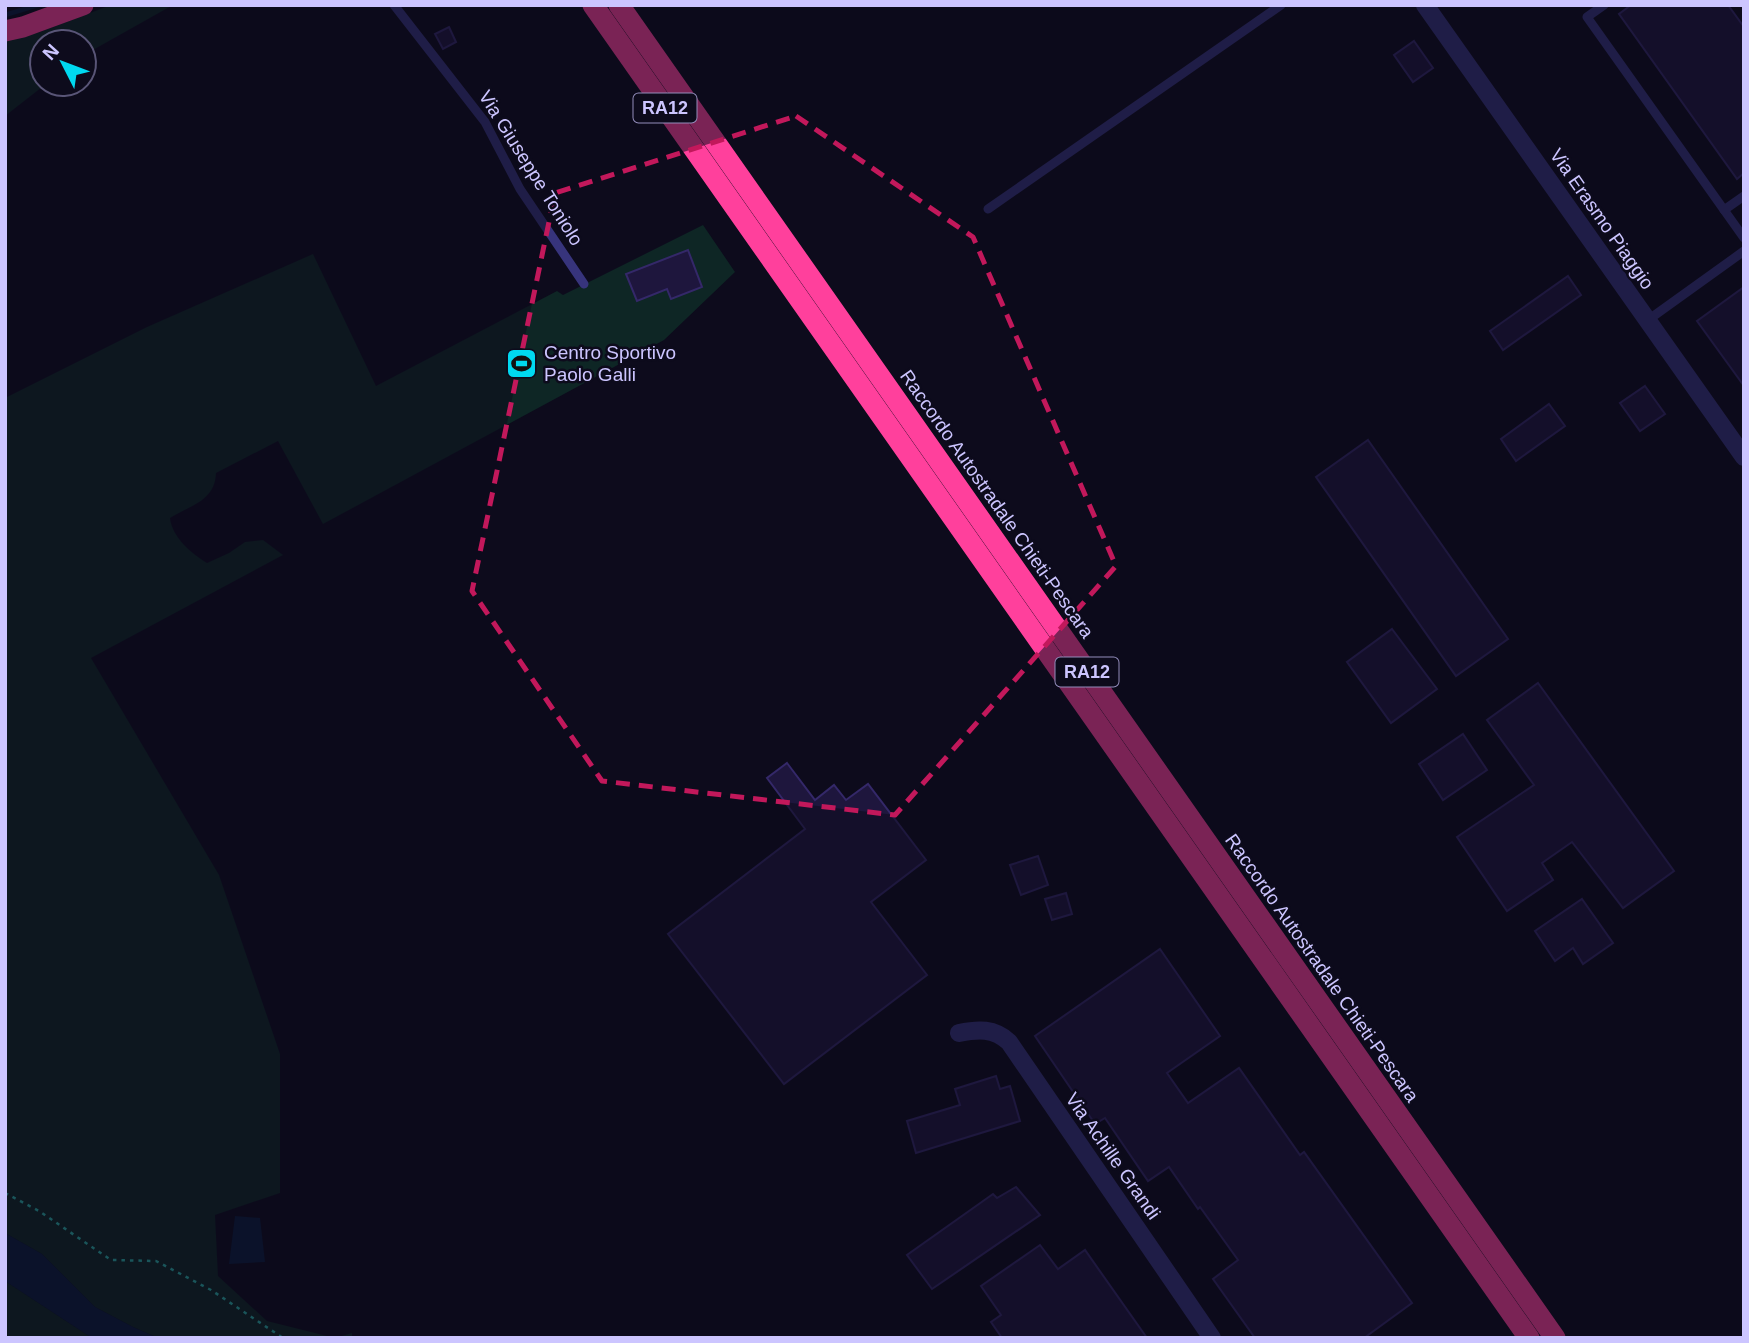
<svg xmlns="http://www.w3.org/2000/svg" width="1749" height="1343" viewBox="0 0 1749 1343" font-family="Arial,sans-serif">
	<rect width="100%" height="100%" fill="#0d0b1c"/>
	<g fill="#0e2625">
		<path d="M 111,5 L 173,5 L 84,55 L 84,42 L 42,42 L 42,84 L 46,84 L 5,116 L 5,41 L 40,32 Z"/>
		<path d="M 703,225 L 735,272 L 664,340 L 323,524 L 278,441 L 216,473 C 215,501 191,505 170,518 C 172,537 191,553 207,563 L 229,553 L 245,542 L 263,540 L 283,555 L 91,658 L 219,875 L 280,1054 L 280,1193 L 215,1215 L 218,1276 L 267,1321 L 335,1338 L 352,1333 L 352,1338 L 158,1338 L 133,1327 L 95,1307 L 42,1254 L 5,1233 L 5,398 L 147,327 L 313,254 L 376,386 L 557,291 L 563,295 Z"/>
		<path d="M 5,1281 L 92,1338 L 5,1338 Z"/>
	</g>
	<g fill="#091c3c">
		<path d="M 235,1216 L 260,1218 L 265,1262 L 229,1264 Z"/>
		<path d="M 5,1233 L 42,1254 L 95,1307 L 133,1327 L 158,1338 L 92,1338 L 5,1281 Z"/>
	</g>
	<g fill="none" stroke-linecap="round" stroke-linejoin="round">
		<path stroke="#091c3c" stroke-width="4.5" d="M 5,15 L 38,5"/>
	</g>
	<g fill="#1e163d" stroke="#342869" stroke-width="2">
		<path d="M 1631,5 L 1728,5 L 1744,27 L 1744,173 L 1737,179 L 1619,14 Z"/>
		<path d="M 449,27 L 456,42 L 443,49 L 435,34 Z"/>
		<path d="M 1414,41 L 1433,68 L 1413,82 L 1394,55 Z"/>
		<path d="M 688,250 L 702,287 L 671,299 L 667,289 L 637,301 L 626,274 Z"/>
		<path d="M 1568,276 L 1581,295 L 1503,350 L 1490,331 Z"/>
		<path d="M 1744,287 L 1744,386 L 1697,321 Z"/>
		<path d="M 1645,386 L 1665,414 L 1640,431 L 1620,403 Z"/>
		<path d="M 1549,404 L 1565,426 L 1516,461 L 1501,439 Z"/>
		<path d="M 1368,440 L 1508,639 L 1456,676 L 1316,477 Z"/>
		<path d="M 1392,629 L 1437,689 L 1391,723 L 1347,662 Z"/>
		<path d="M 1538,683 L 1674,871 L 1623,908 L 1572,842 L 1542,863 L 1553,880 L 1507,911 L 1457,837 L 1534,785 L 1487,720 Z"/>
		<path d="M 1463,734 L 1487,770 L 1443,800 L 1419,764 Z"/>
		<path d="M 787,763 L 815,800 L 834,785 L 846,800 L 868,784 L 926,860 L 871,902 L 927,975 L 784,1084 L 668,934 L 805,829 L 767,778 Z"/>
		<path d="M 1038,856 L 1048,885 L 1021,895 L 1010,865 Z"/>
		<path d="M 1066,893 L 1072,914 L 1052,920 L 1045,899 Z"/>
		<path d="M 1582,899 L 1613,943 L 1583,964 L 1573,948 L 1555,961 L 1535,931 Z"/>
		<path d="M 1160,949 L 1220,1036 L 1167,1073 L 1188,1103 L 1239,1068 L 1300,1155 L 1304,1152 L 1412,1303 L 1364,1338 L 1255,1338 L 1213,1279 L 1238,1260 L 1200,1207 L 1198,1209 L 1169,1167 L 1148,1181 L 1105,1118 L 1095,1124 L 1035,1036 Z"/>
		<path d="M 996,1076 L 1000,1089 L 1010,1086 L 1020,1121 L 916,1153 L 907,1121 L 960,1105 L 955,1089 Z"/>
		<path d="M 1016,1187 L 1040,1215 L 932,1289 L 907,1255 L 993,1194 L 997,1198 Z"/>
		<path d="M 1040,1245 L 1058,1269 L 1085,1250 L 1147,1338 L 1002,1338 L 991,1322 L 1001,1315 L 981,1286 Z"/>
	</g>
	<g fill="none" stroke-linecap="round" stroke-linejoin="round">
		<path stroke="#2aafa6" stroke-width="2.5" stroke-dasharray="3.5 5" stroke-linecap="butt" d="M 5,1193 L 39,1211 L 111,1260 L 156,1261 L 211,1290 L 283,1338"/>
		<g stroke="#37347c" stroke-width="9">
			<path d="M 394,5 L 485,122 L 520,189 L 584,284"/>
			<path d="M 1604,5 L 1587,17 L 1744,238"/>
			<path d="M 988,209 L 1281,5"/>
			<path d="M 1724,210 L 1744,196"/>
			<path d="M 1648,320 L 1744,251"/>
		</g>
		<path stroke="#37347c" stroke-width="18" d="M 959,1033 C 978,1029 994,1028 1009,1042 L 1212,1338"/>
		<path stroke="#37347c" stroke-width="18" d="M 1425,5 L 1744,457"/>
		<g stroke="#ff409c" stroke-width="21">
			<path d="M 593,5 L 1529,1338"/>
			<path d="M 619,5 L 1555,1338"/>
			<path d="M 5,31 L 23,27 L 83,5"/>
		</g>
	</g>
	<path d="M0 0H1749V1343H0ZM 796,116 L 973,237 L 1116,566 L 895,815 L 602,781 L 472,591 L 555,193 Z" fill="#0d0b1c" fill-opacity=".55" fill-rule="evenodd"/>
	<path fill="none" stroke="#c2185b" stroke-width="5" stroke-dasharray="14 9" stroke-linejoin="round" d="M 796,116 L 973,237 L 1116,566 L 895,815 L 602,781 L 472,591 L 555,193 Z"/>
	<defs>
		<symbol id="stadium-square" viewBox="-11 -11 22 22"><rect x="-9" y="-9" width="18" height="18" rx="4" fill="#00d9f0" stroke="#0d0b1c"/><path d="M0-5a6.5 5 0 1 0 0 10a6.5 5 0 1 0 0-10ZM-3.5-1.8h7v3.6h-7Z" fill="#111"/></symbol>
	</defs>
	<g fill-rule="evenodd">
		<use href="#stadium-square" x="504" y="346" width="35" height="35"/>
	</g>
	<g text-anchor="middle" dominant-baseline="central" stroke-width="5" stroke-linejoin="round" paint-order="stroke">
		<g fill="#0d0b1c" stroke="#938dbb" stroke-width="2">
			<rect x="633.5" y="93.5" width="63" height="29" rx="5"/>
			<rect x="1055.5" y="657.5" width="63" height="29" rx="5"/>
		</g>
		<g font-size="18" font-weight="bold" fill="#ccc5ff">
			<text x="665" y="108">RA12</text>
			<text x="1087" y="672">RA12</text>
		</g>
		<g font-size="19" fill="#ccc5ff" stroke="#0d0b1c">
			<text transform="translate(531 168) rotate(58)">Via Giuseppe Toniolo</text>
			<text transform="translate(1602 219) rotate(55)">Via Erasmo Piaggio</text>
			<text transform="translate(997 504) rotate(55)">Raccordo Autostradale Chieti-Pescara</text>
			<text transform="translate(1322 968) rotate(55)">Raccordo Autostradale Chieti-Pescara</text>
			<text transform="translate(1113 1156) rotate(55)">Via Achille Grandi</text>
		</g>
		<g font-size="19" fill="#ccc5ff" stroke="#0d0b1c" text-anchor="start">
			<text x="544" y="352">Centro Sportivo<tspan x="544" dy="22">Paolo Galli</tspan></text>
		</g>
	</g>
	<rect width="1749" height="1343" fill="none" stroke="#ccc5ff" stroke-width="14"/>
	<g transform="translate(63 63) rotate(312)"><circle r="33" fill="#0d0b1c" stroke="#595577" stroke-width="2"/>
	<path d="M0-5L12 26L0 18L-12 26Z" fill="#00d9f0"/>
	<text y="-10" font-size="19" font-weight="bold" text-anchor="middle" fill="#ccc5ff">N</text>
	</g>
</svg>
